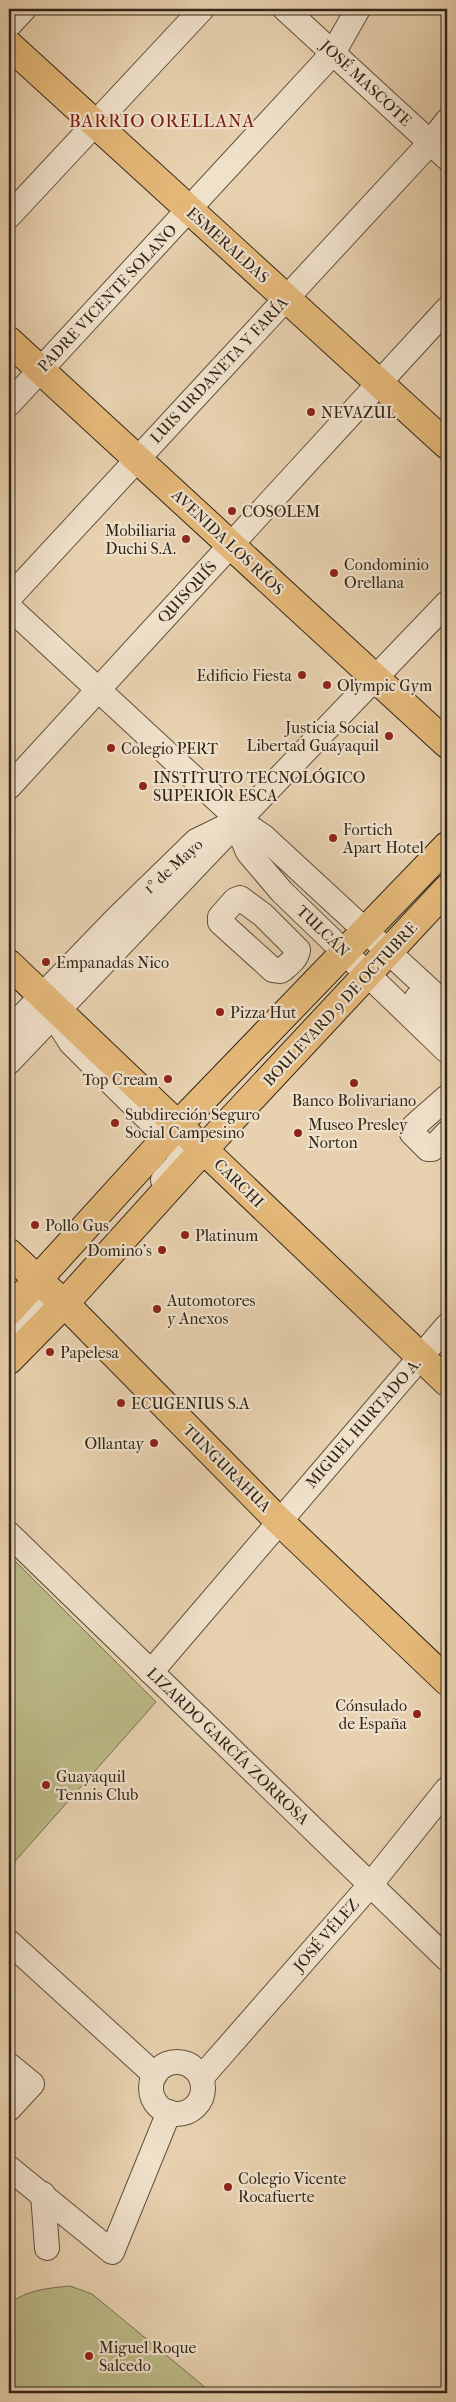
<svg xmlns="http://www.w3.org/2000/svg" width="456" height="2402" viewBox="0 0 456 2402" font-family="'IM FELL French Canon',serif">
	<rect width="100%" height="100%" fill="#e8d1af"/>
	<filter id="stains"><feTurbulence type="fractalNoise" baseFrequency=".004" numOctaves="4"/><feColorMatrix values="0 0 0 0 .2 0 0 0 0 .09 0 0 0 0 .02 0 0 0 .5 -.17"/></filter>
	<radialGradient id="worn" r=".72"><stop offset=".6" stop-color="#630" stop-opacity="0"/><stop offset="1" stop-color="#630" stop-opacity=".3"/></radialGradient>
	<g fill="#bbba87" stroke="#767050">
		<path d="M 9,1555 L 156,1702 L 9,1868 Z"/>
		<path d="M 70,2286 L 92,2294 L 212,2393 L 9,2393 L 9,2304 C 26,2290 49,2288 70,2286 Z"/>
	</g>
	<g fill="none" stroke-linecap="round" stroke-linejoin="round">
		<defs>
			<g id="minor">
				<path d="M 285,9 L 447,158"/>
				<path d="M 9,25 L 24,9"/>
				<path d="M 9,216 L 202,9"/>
				<path d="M 9,404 L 333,53 L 358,9"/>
				<path d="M 9,598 L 430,143 L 447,121"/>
				<path d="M 9,607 L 239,820 L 264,837 L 447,1006"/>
				<path d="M 9,787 L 447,309"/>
				<path d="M 239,820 L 242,838 L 248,852 L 282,892 L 447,1051"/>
				<path d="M 240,898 L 263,915 L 298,950 C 297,959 288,965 281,971 L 273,970 L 220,922 L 220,917 L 235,900 Z"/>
				<path d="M 417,998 L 447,1028"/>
				<path d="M 59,1011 L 62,1029 L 71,1043 L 151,1122 L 167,1124"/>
				<path d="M 9,1030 L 116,919 L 196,841 L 239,820 L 447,603"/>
				<path d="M 9,1062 L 230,830"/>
				<path d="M 447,1097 L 414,1126 L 412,1133 L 428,1149 L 432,1149 L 447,1133"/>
				<path d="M 151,1122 L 181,1155 L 179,1163 L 163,1180"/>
				<path d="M 9,1328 L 34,1301"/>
				<path d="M 9,1534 L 447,1959"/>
				<path d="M 151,1672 L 447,1326"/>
				<path d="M 9,1942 L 155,2075"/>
				<circle cx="177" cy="2088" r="26"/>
				<path d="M 9,2065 L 32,2084 L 9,2109"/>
				<path d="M 201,2078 L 371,1884 L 447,1789"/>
				<path d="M 9,2168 L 112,2252 L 169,2112"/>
				<path d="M 43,2194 L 47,2248"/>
			</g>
			<g id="major">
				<path d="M 9,45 L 447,445"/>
				<path d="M 9,341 L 447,744"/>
				<path d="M 9,964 L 447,1382"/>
				<path d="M 9,1253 L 73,1312 L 275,1517 L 447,1681"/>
				<path d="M 9,1311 L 178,1125 L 447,846"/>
				<path d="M 9,1360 L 64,1304 L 204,1149 L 447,889"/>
			</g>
		</defs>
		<use href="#minor" stroke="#5e503e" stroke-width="26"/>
		<use href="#major" stroke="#302519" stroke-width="30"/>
		<use href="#minor" stroke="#f0e1cb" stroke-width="24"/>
		<use href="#major" stroke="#e4b878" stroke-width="28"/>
	</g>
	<g fill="#8f2418" stroke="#f0e1cb" stroke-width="2">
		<circle cx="311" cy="412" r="5"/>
		<circle cx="232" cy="511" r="5"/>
		<circle cx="186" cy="539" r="5"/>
		<circle cx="334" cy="573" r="5"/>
		<circle cx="302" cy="675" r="5"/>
		<circle cx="327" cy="685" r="5"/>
		<circle cx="389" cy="736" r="5"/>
		<circle cx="111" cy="748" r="5"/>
		<circle cx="143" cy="786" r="5"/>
		<circle cx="333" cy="838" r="5"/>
		<circle cx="46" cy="962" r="5"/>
		<circle cx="220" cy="1012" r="5"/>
		<circle cx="168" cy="1079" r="5"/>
		<circle cx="354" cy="1083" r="5"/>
		<circle cx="115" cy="1123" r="5"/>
		<circle cx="298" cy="1133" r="5"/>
		<circle cx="35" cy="1225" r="5"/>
		<circle cx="185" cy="1235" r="5"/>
		<circle cx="162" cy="1250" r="5"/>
		<circle cx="157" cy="1309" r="5"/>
		<circle cx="50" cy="1352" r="5"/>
		<circle cx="121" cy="1403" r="5"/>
		<circle cx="154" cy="1443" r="5"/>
		<circle cx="417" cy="1714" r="5"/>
		<circle cx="46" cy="1785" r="5"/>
		<circle cx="228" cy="2187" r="5"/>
		<circle cx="89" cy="2356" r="5"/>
	</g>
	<g text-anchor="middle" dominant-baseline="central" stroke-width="4.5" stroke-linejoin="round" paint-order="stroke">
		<g font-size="16" fill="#302519" stroke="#f0e1cb">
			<text transform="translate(366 83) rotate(43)">JOSÉ MASCOTE</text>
			<text transform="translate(228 245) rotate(42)">ESMERALDAS</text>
			<text transform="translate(107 298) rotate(-47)">PADRE VICENTE SOLANO</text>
			<text transform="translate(219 370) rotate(-47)">LUIS URDANETA Y FARÍA</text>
			<text transform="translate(228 542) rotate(43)">AVENIDA LOS RÍOS</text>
			<text transform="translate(187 592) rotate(-47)">QUISQUÍS</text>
			<text transform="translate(173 866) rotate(-42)">1º de Mayo</text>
			<text transform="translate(323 931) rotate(44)">TULCÁN</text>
			<text transform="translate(340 1004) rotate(-47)">BOULEVARD 9 DE OCTUBRE</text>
			<text transform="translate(239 1183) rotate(44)">CARCHI</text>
			<text transform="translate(363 1423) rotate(-49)">MIGUEL HURTADO A.</text>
			<text transform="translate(227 1468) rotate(45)">TUNGURAHUA</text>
			<text transform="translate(228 1746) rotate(44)">LIZARDO GARCÍA ZORROSA</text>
			<text transform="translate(326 1935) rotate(-49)">JOSÉ VÉLEZ</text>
		</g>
		<g font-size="16" fill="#302519" stroke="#f0e1cb" text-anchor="start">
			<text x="321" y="412">NEVAZUL</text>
			<text x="242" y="511">COSOLEM</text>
			<text x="176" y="530" text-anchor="end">Mobiliaria<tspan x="176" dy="18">Duchi S.A.</tspan></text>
			<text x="344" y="564">Condominio<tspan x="344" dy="18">Orellana</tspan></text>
			<text x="292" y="675" text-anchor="end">Edificio Fiesta</text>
			<text x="337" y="685">Olympic Gym</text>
			<text x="379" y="727" text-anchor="end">Justicia Social<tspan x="379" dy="18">Libertad Guayaquil</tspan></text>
			<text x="121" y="748">Colegio PERT</text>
			<text x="153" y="777">INSTITUTO TECNOLÓGICO<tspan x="153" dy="18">SUPERIOR ESCA</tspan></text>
			<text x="343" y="829">Fortich<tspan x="343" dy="18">Apart Hotel</tspan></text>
			<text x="56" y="962">Empanadas Nico</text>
			<text x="230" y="1012">Pizza Hut</text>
			<text x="158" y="1079" text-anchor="end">Top Cream</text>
			<text x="354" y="1100" text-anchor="middle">Banco Bolivariano</text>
			<text x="125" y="1114">Subdireción Seguro<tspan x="125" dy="18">Social Campesino</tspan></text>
			<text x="308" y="1124">Museo Presley<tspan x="308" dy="18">Norton</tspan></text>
			<text x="45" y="1225">Pollo Gus</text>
			<text x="195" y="1235">Platinum</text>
			<text x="152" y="1250" text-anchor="end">Domino's</text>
			<text x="167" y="1300">Automotores<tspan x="167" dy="18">y Anexos</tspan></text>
			<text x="60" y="1352">Papelesa</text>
			<text x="131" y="1403">ECUGENIUS S.A</text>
			<text x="144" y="1443" text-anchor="end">Ollantay</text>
			<text x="407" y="1705" text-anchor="end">Cónsulado<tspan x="407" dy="18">de España</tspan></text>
			<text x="56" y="1776">Guayaquil<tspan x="56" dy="18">Tennis Club</tspan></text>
			<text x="238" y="2178">Colegio Vicente<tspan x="238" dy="18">Rocafuerte</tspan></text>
			<text x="99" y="2347">Miguel Roque<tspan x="99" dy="18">Salcedo</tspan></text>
		</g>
		<g font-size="18" letter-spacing="1" fill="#7a1f14" stroke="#f0e1cb">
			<text x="162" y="121">BARRIO ORELLANA</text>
		</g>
	</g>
	<rect width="456" height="2402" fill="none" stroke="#e8d1af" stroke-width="30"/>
	<rect x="10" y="10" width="436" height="2382" fill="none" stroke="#302519" stroke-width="2.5"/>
	<rect x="15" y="15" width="426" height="2372" fill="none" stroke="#302519"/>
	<rect width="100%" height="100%" filter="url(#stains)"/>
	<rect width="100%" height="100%" fill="url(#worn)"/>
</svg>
